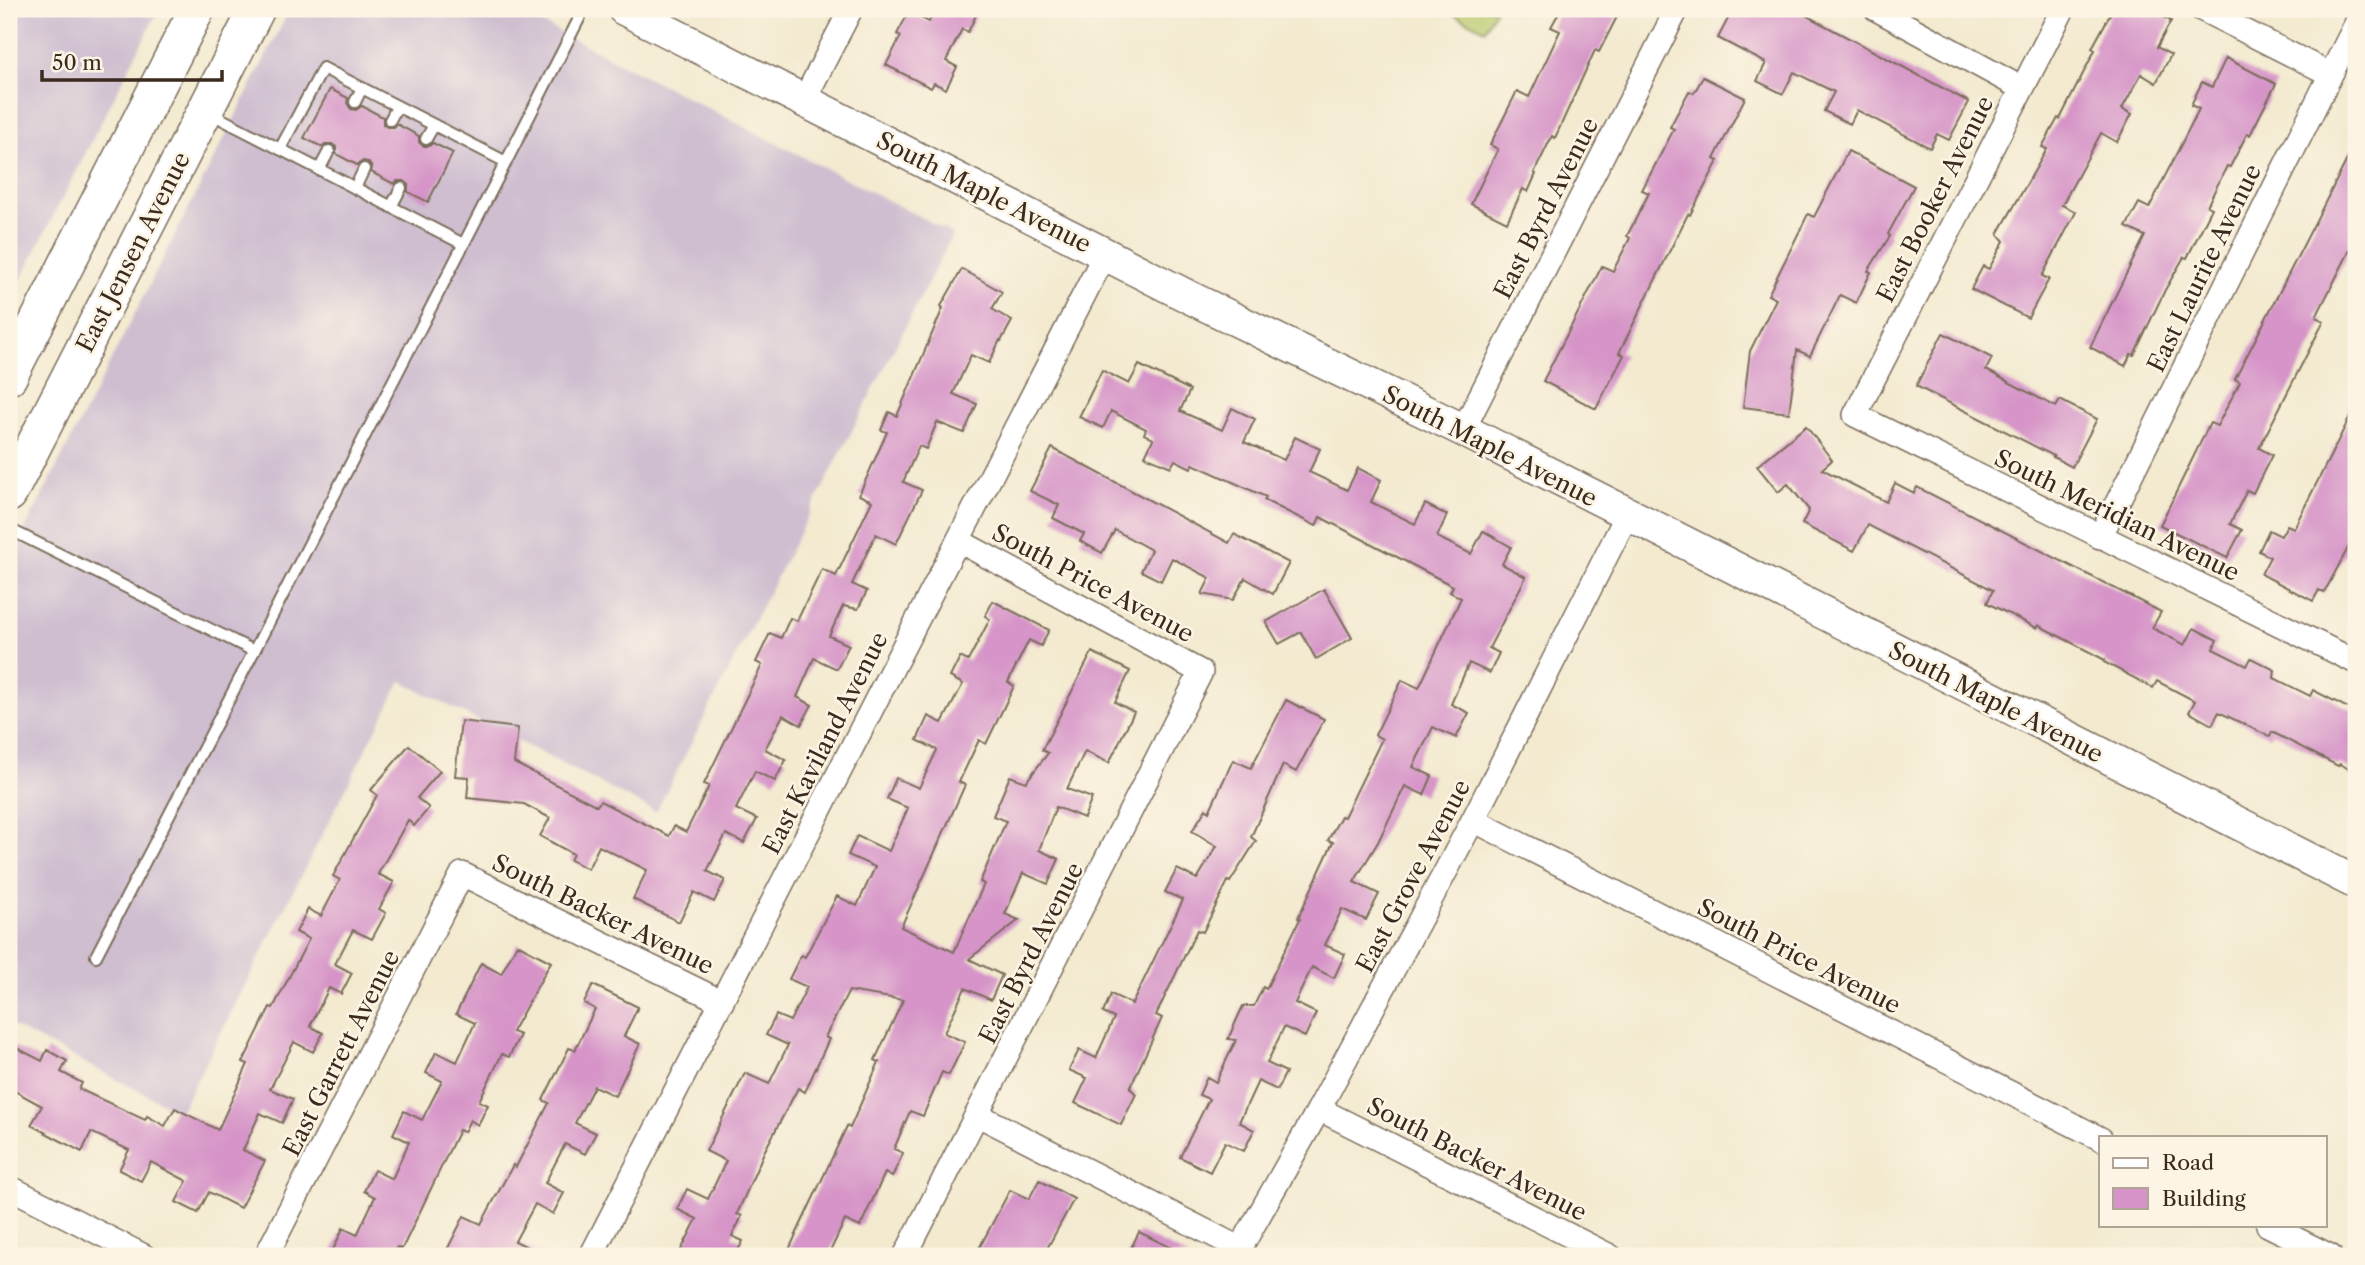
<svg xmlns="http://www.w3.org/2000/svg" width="2365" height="1265" viewBox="0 0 2365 1265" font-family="'Libre Caslon Text',serif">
	<rect width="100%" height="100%" fill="#fcf5e5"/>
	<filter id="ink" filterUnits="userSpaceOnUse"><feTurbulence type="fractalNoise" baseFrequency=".0143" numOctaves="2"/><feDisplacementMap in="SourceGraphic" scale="14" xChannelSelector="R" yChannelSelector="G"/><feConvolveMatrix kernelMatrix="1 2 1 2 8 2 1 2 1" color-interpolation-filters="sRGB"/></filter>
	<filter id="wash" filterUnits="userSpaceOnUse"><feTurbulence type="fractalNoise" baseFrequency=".00686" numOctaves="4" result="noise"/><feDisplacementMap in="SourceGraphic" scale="28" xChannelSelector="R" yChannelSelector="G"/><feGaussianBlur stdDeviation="1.57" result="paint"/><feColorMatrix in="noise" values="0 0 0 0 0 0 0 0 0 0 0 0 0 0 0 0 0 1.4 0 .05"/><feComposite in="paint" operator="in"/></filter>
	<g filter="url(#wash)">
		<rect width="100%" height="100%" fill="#f3ead0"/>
		<g fill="#cebed0">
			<path d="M 9,9 L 159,9 L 9,303 Z"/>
			<path d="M 290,9 L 515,9 L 953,234 L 656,812 L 401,681 L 180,1112 L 9,1024 L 9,561 Z"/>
		</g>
		<path fill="#b7c86b" stroke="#797944" stroke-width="2" d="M 1443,9 L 1496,9 L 1485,30 Z"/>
		<g id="blocks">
			<g fill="#d694c8">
				<path d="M 922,9 L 979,9 L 968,32 L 962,29 L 946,61 L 957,67 L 946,89 L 934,83 L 931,88 L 886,65 L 901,36 L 897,34 L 909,12 L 929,22 L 933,14 Z"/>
				<path d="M 1561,9 L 1621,9 L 1599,52 L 1595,50 L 1555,138 L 1552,136 L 1534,173 L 1536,174 L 1528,192 L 1523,189 L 1507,222 L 1471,204 L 1498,149 L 1490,145 L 1517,91 L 1529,97 L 1560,31 L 1551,27 Z"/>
				<path d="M 1733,9 L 1794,9 L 1969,102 L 1949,140 L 1937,134 L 1930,148 L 1857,110 L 1850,124 L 1824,111 L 1834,92 L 1794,72 L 1783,94 L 1757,81 L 1766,63 L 1718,38 Z"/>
				<path d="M 2113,9 L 2147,9 L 2171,21 L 2157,47 L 2171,55 L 2156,83 L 2141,74 L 2122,109 L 2132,114 L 2117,142 L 2101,133 L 2062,205 L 2076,212 L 2042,276 L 2049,279 L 2028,318 L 1971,289 L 1983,266 L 1989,269 L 2004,241 L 1998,234 L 2047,149 L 2042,147 L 2058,118 L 2060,119 L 2095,50 L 2092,48 Z"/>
				<path d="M 2226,58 L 2276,84 L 2250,135 L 2247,134 L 2230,167 L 2227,166 L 2207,206 L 2212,208 L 2187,258 L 2184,257 L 2165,290 L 2134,355 L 2131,354 L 2125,366 L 2090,347 L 2145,236 L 2126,227 L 2139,203 L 2149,208 L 2199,109 L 2191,105 L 2202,82 L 2212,87 Z"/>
				<path d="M 1703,77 L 1745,98 L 1714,159 L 1718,161 L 1690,215 L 1688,214 L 1619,353 L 1624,355 L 1596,409 L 1543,381 L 1602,266 L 1613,271 L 1630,238 L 1627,236 L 1649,193 L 1642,190 L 1674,129 L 1670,127 L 1689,91 L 1694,93 Z"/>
				<path d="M 330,89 L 348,98 L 347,103 L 351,109 L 356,110 L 362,106 L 383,117 L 383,124 L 387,127 L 394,127 L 397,124 L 419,136 L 419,142 L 423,146 L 429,146 L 433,143 L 453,153 L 428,202 L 408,192 L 408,184 L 404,181 L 397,181 L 394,184 L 371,172 L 372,168 L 368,162 L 363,161 L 357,165 L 336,154 L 336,147 L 332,144 L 325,144 L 322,147 L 304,138 Z"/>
				<path d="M 2356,142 L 2356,238 L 2316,317 L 2324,321 L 2259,448 L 2272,455 L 2253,493 L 2247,490 L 2230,524 L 2242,530 L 2227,558 L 2160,525 L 2210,423 L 2217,426 L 2240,382 L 2235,379 Z"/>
				<path d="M 1848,151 L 1914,186 L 1888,234 L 1890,236 L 1868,271 L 1871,272 L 1856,303 L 1840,295 L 1810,356 L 1797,350 L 1789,413 L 1743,407 L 1750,351 L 1776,299 L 1768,295 L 1808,214 L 1814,217 Z"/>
				<path d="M 962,269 L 1002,292 L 992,309 L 1012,321 L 1001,341 L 1000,340 L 989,363 L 971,355 L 953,394 L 977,404 L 964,433 L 937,422 L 926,449 L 919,446 L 903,482 L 922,490 L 896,544 L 876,534 L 852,584 L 867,591 L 858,609 L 843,606 L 829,636 L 849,645 L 837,669 L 814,658 L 797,697 L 812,705 L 801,725 L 783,715 L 765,749 L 786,760 L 775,781 L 755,771 L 736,809 L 757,819 L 744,843 L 726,834 L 707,871 L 725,880 L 714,902 L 694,892 L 679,922 L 633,899 L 647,870 L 599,846 L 588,869 L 570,860 L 573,854 L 540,836 L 550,818 L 524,804 L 467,798 L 469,777 L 455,776 L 461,721 L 518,728 L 514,763 L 597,806 L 600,801 L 669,836 L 674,826 L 686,832 L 709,786 L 704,784 L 762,665 L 756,662 L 770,633 L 781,638 L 790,618 L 797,621 L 822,569 L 836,576 L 872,501 L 859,495 L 887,432 L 881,430 L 889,412 L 897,416 L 943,308 L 941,306 Z"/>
				<path d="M 1943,333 L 1992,358 L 1986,370 L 2056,407 L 2060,400 L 2097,419 L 2072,467 L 2053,457 L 2054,456 L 1916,386 Z"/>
				<path d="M 1139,365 L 1190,390 L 1180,411 L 1222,430 L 1232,408 L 1255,419 L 1244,442 L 1284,460 L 1295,437 L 1320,449 L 1309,472 L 1347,490 L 1358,468 L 1381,480 L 1371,502 L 1415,524 L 1425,504 L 1447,515 L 1437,537 L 1471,554 L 1483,531 L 1511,547 L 1502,564 L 1526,577 L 1489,648 L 1499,653 L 1490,673 L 1469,663 L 1451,704 L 1469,713 L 1456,738 L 1433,727 L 1413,767 L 1432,776 L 1424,795 L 1405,786 L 1378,842 L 1354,882 L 1379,894 L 1366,920 L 1342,909 L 1325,945 L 1345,954 L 1334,978 L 1312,967 L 1295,1003 L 1316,1013 L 1305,1037 L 1284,1027 L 1267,1063 L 1286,1072 L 1277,1090 L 1258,1081 L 1239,1122 L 1254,1130 L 1244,1151 L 1225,1142 L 1210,1172 L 1180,1157 L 1209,1099 L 1199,1095 L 1207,1077 L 1216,1082 L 1236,1040 L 1228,1039 L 1243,1006 L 1254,1006 L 1263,987 L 1266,989 L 1300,919 L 1298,918 L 1333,842 L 1328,840 L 1341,816 L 1344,817 L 1382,739 L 1375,735 L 1402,680 L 1419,688 L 1461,598 L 1450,592 L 1453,586 L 1320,517 L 1316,526 L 1264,500 L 1266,497 L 1193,464 L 1191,468 L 1175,460 L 1171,467 L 1145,456 L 1153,439 L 1144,434 L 1146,429 L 1111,411 L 1103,428 L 1079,417 L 1102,370 L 1129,384 Z"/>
				<path d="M 2356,405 L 2356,533 L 2324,593 L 2319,590 L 2313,601 L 2261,574 L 2270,557 L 2259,551 L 2269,530 L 2281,536 L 2287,525 L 2294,528 Z"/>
				<path d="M 1806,426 L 1832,460 L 1822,469 L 1886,502 L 1895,483 L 1914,493 L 1917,487 L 2161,612 L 2152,628 L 2185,645 L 2194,628 L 2217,640 L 2213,649 L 2247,666 L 2251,658 L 2275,670 L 2274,678 L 2310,696 L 2313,690 L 2356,712 L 2356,773 L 2340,764 L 2338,766 L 2272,732 L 2270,737 L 2219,712 L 2212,725 L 2189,712 L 2195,701 L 2157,681 L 2153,688 L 2104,662 L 2105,660 L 2038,625 L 2037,628 L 1987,603 L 1993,590 L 1868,525 L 1854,551 L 1802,524 L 1809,510 L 1788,484 L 1778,492 L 1757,466 Z"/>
				<path d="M 1052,448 L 1229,543 L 1234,534 L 1289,563 L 1273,594 L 1245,578 L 1233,600 L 1202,594 L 1210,578 L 1172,558 L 1161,581 L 1141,571 L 1151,550 L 1115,530 L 1102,553 L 1080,541 L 1084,534 L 1053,518 L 1059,505 L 1030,491 Z"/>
				<path d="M 1324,589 L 1352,638 L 1316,659 L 1301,632 L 1279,644 L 1266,622 Z"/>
				<path d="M 993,601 L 1049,630 L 1041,646 L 1029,640 L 1008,682 L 1014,686 L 986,744 L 979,740 L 959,782 L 965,785 L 901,927 L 954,952 L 984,884 L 980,882 L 1006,821 L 993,816 L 1010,776 L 1026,782 L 1048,753 L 1042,750 L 1092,652 L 1130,671 L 1115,702 L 1134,712 L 1109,763 L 1085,751 L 1067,789 L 1092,798 L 1084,818 L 1056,807 L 1039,850 L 1059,859 L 1048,884 L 1023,873 L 1005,914 L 1019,920 L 969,959 L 1002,975 L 991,1000 L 965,988 L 944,1033 L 965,1042 L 949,1075 L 942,1072 L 923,1116 L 910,1111 L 894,1149 L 903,1153 L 892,1177 L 885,1173 L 860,1227 L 845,1220 L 828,1256 L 786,1256 L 847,1126 L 850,1128 L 879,1062 L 875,1060 L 903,1000 L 849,991 L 825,1037 L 829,1039 L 805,1092 L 798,1088 L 764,1152 L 737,1214 L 742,1216 L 732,1236 L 743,1241 L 735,1256 L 678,1256 L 697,1219 L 677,1209 L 687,1189 L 708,1199 L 726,1161 L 706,1151 L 745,1073 L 769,1084 L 788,1045 L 766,1035 L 776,1015 L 790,1021 L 807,987 L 789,979 L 801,955 L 805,957 L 837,896 L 857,906 L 875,867 L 848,855 L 857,836 L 889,851 L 908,808 L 887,799 L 896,778 L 919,788 L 937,750 L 917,740 L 928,716 L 942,723 L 963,684 L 950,677 L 960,657 L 968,661 L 990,619 L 985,616 Z"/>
				<path d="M 1286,700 L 1324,719 L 1296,772 L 1283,765 L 1251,837 L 1256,841 L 1230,882 L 1228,881 L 1203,932 L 1197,930 L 1156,1015 L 1162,1018 L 1130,1088 L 1136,1094 L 1121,1125 L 1075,1103 L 1087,1078 L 1069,1070 L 1079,1050 L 1096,1058 L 1114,1018 L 1103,1013 L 1111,994 L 1132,1004 L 1183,900 L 1165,892 L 1177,869 L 1197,879 L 1217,846 L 1192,831 L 1206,809 L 1209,812 L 1233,760 L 1251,768 Z"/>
				<path d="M 409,745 L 440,771 L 417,798 L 429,808 L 414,826 L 408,820 L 378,874 L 394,882 L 379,909 L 386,913 L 372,939 L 353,930 L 335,964 L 352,973 L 341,994 L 329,988 L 310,1026 L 323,1033 L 313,1052 L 294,1042 L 270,1089 L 293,1099 L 282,1123 L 260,1113 L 243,1150 L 265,1161 L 240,1208 L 209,1192 L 198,1213 L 176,1202 L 187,1181 L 151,1162 L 141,1181 L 119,1170 L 129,1150 L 91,1132 L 82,1152 L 31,1125 L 42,1106 L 9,1088 L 9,1044 L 42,1061 L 47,1050 L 67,1061 L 61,1072 L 82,1083 L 79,1089 L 145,1120 L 147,1116 L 165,1126 L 175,1108 L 218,1130 L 248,1064 L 243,1062 L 270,1007 L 273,1008 L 309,939 L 296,932 L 308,909 L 321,916 L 340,880 L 333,876 L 377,795 L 371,790 Z"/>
				<path d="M 517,944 L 551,962 L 512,1032 L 520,1035 L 509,1057 L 502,1054 L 479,1101 L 488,1105 L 478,1125 L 470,1120 L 464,1132 L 459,1130 L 402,1249 L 397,1247 L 394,1253 L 401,1256 L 347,1256 L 333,1250 L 343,1228 L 357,1235 L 375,1197 L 364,1191 L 374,1170 L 392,1179 L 409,1142 L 393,1134 L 404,1111 L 422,1120 L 442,1081 L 426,1073 L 436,1052 L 457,1062 L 475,1023 L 456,1014 L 481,963 L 501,974 Z"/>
				<path d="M 593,985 L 638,1007 L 624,1036 L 640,1044 L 615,1096 L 594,1086 L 575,1123 L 596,1133 L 585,1154 L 565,1144 L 545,1183 L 564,1193 L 553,1214 L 535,1204 L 515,1241 L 546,1256 L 444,1256 L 464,1216 L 481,1224 L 513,1165 L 516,1167 L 549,1103 L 543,1100 L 569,1048 L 575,1050 L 595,1009 L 584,1003 Z"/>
				<path d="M 1039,1180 L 1074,1199 L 1043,1256 L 975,1256 L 1010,1190 L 1029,1199 Z"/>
				<path d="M 1139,1232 L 1188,1256 L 1127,1256 Z"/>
			</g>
		</g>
	</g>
	<g filter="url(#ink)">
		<use href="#blocks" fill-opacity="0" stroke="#7b6d5c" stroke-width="2"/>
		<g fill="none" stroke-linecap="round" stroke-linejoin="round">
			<defs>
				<g id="lane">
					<path d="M 355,102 L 362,88"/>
					<path d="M 208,112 L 280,149 L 323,68 L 506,162 L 584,9"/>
					<path d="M 390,120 L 397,107"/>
					<path d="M 426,139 L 434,125"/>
					<path d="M 280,149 L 463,244"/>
					<path d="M 319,170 L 329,151"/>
					<path d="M 355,188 L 364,169"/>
					<path d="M 391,207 L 401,188"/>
					<path d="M 9,529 L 254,651 L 96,956"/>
					<path d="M 254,651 L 506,162"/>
				</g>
				<g id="street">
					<path d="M 1876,9 L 2021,88"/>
					<path d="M 2063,9 L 1855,415 L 2356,662"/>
					<path d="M 2201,9 L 2330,74"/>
					<path d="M 804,100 L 851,9"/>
					<path d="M 1463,430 L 1677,9"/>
					<path d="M 2100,537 L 2356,24"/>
					<path d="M 1473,820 L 2101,1139"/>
					<path d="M 1319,1109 L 1610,1256"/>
					<path d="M 978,1115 L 1239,1248"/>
					<path d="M 9,1187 L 144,1256"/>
					<path d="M 2268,1225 L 2330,1256"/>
					<path d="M 266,1256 L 462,874 L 722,1002"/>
					<path d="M 591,1256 L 1105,254"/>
					<path d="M 905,1256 L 1201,672 L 959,541"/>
					<path d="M 1236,1256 L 1319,1109 L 1473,820 L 1627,515"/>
				</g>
				<path id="secondary" d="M 624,9 L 1191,298 L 1463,430 L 2356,883"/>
				<g id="primary">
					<path d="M 9,377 L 197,9"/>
					<path d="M 9,494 L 257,9"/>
				</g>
			</defs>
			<use href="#lane" stroke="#7b6d5c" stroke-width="14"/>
			<use href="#street" stroke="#7b6d5c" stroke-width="26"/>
			<use href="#secondary" stroke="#7b6d5c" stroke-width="35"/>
			<use href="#primary" stroke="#7b6d5c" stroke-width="38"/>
			<use href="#lane" stroke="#fff" stroke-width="10"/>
			<use href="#street" stroke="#fff" stroke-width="23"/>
			<use href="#secondary" stroke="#fff" stroke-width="32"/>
			<use href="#primary" stroke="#fff" stroke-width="35"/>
		</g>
	</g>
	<g text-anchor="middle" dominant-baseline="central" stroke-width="5" stroke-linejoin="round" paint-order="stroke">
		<g font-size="24" fill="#3b2a1e" stroke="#fcf5e5">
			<text transform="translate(984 192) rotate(27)">South Maple Avenue</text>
			<text transform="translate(1935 199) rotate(-63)">East Booker Avenue</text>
			<text transform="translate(1546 208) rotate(-63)">East Byrd Avenue</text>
			<text transform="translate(133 252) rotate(-63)">East Jensen Avenue</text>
			<text transform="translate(2204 268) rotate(-64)">East Laurite Avenue</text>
			<text transform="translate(1490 446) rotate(27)">South Maple Avenue</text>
			<text transform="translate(2117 515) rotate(26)">South Meridian Avenue</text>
			<text transform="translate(1093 583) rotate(28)">South Price Avenue</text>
			<text transform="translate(1996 702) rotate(27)">South Maple Avenue</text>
			<text transform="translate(825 743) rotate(-63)">East Kaviland Avenue</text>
			<text transform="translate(1413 876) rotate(-62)">East Grove Avenue</text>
			<text transform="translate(603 914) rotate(26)">South Backer Avenue</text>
			<text transform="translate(1031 953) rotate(-63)">East Byrd Avenue</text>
			<text transform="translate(1799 956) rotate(27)">South Price Avenue</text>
			<text transform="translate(341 1053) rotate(-63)">East Garrett Avenue</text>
			<text transform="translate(1477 1159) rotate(27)">South Backer Avenue</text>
		</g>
	</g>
	<rect width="2365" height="1265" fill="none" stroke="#fcf5e5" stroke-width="35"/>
	<rect x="2099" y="1136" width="228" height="91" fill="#fcf5e5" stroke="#afa495" stroke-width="2"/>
	<rect x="2113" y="1158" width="35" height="10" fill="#ffffff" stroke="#afa495" stroke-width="2"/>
	<text x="2162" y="1170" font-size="21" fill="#3b2a1e">Road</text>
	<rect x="2113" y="1188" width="35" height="21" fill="#d694c8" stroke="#afa495" stroke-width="2"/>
	<text x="2162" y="1206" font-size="21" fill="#3b2a1e">Building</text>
	<path d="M42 70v10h180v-10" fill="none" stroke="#3b2a1e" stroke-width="3.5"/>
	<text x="52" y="70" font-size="21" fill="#3b2a1e" stroke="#fcf5e5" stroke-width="5" paint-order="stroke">50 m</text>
</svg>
